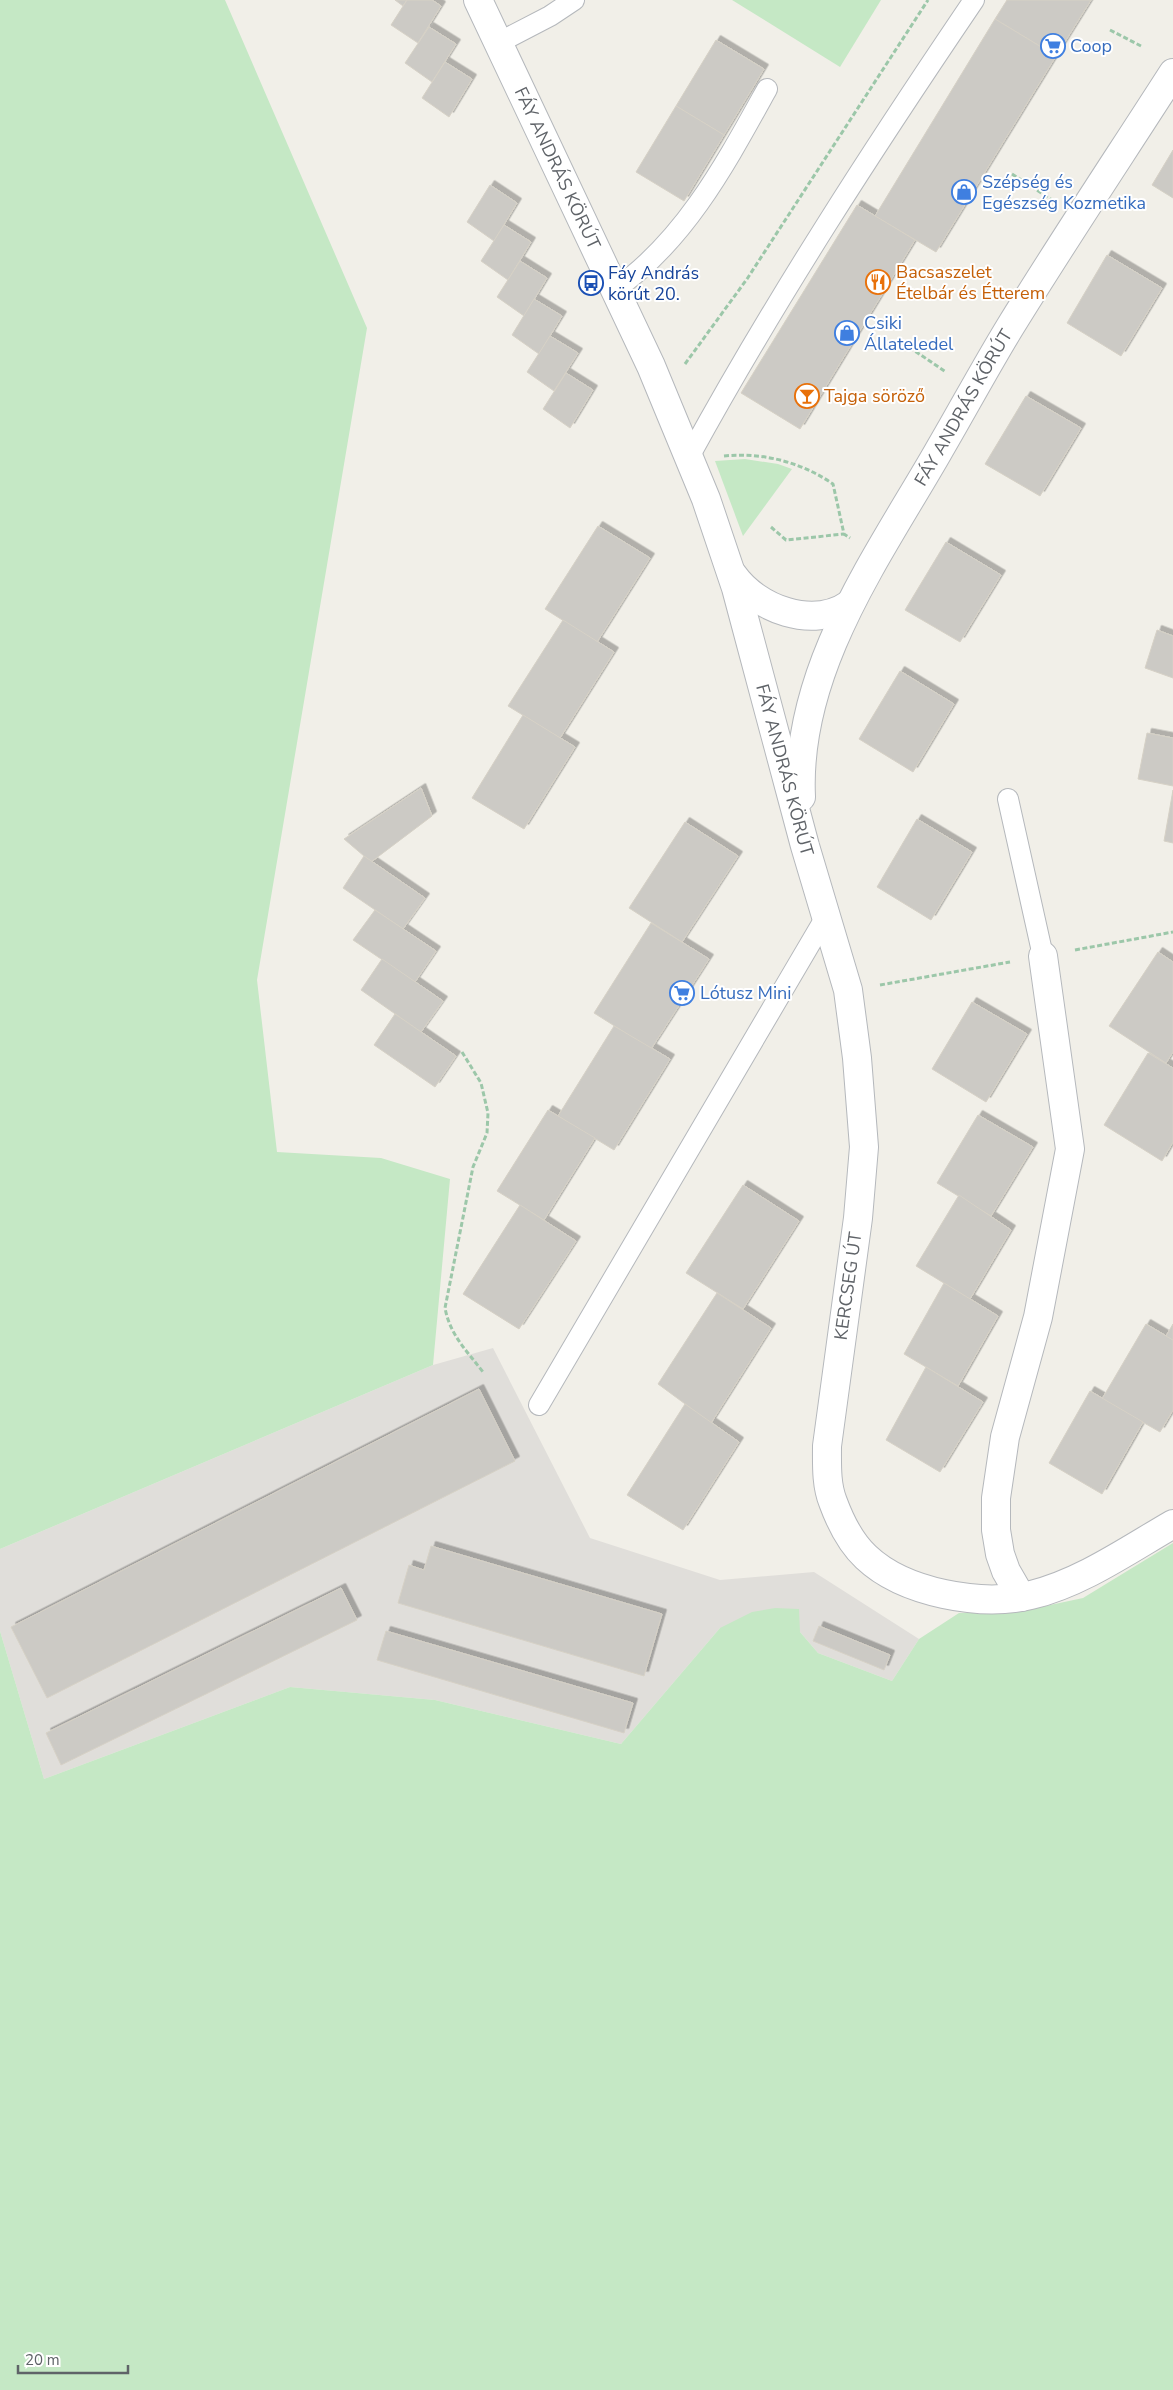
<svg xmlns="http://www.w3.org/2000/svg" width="1173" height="2390" viewBox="0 0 1173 2390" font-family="'Nunito Sans',sans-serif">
	<defs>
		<filter id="shadow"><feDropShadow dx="4.5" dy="-4.5" stdDeviation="0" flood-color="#0004"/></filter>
	</defs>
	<rect width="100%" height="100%" fill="#f1efe8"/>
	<path fill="#e0deda" d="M 493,1348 L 590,1538 L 720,1580 L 814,1572 L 919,1639 L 892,1681 L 818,1653 L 800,1632 L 720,1628 L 621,1744 L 435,1700 L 290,1687 L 44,1779 L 0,1631 L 0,1549 L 433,1365 Z"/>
	<g fill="#c5e8c5">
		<path d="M 0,0 L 225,0 L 367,328 L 257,980 L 277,1152 L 381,1158 L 450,1179 L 433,1365 L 0,1549 Z"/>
		<path d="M 732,0 L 881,0 L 840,67 Z"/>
		<path d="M 745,459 L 778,464 L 792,469 L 743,536 L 715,461 Z"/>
		<path d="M 1173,1543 L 1173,2390 L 0,2390 L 0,1631 L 44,1779 L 290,1687 L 435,1700 L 621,1744 L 720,1628 L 752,1612 L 775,1608 L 799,1609 L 800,1632 L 818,1653 L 892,1681 L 919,1639 L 959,1613 L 1022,1611 L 1083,1598 Z"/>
	</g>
	<g fill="#cccac5" stroke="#d6d1c6" filter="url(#shadow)">
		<path d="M 395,0 L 407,0 L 403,6 Z"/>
		<path d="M 407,0 L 432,0 L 441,6 L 418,43 L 391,25 Z"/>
		<path d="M 1007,0 L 1091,0 L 1056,56 L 995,19 Z"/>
		<path d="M 995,19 L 1056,56 L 936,252 L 875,216 Z"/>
		<path d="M 429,27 L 456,44 L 432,82 L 405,63 Z"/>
		<path d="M 716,40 L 764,69 L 724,135 L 676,106 Z"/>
		<path d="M 445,62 L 472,79 L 449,117 L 422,98 Z"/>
		<path d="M 676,106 L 724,135 L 684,201 L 636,172 Z"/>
		<path d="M 1173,150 L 1173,198 L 1152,185 Z"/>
		<path d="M 490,185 L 517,203 L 494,241 L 467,222 Z"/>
		<path d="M 857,205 L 915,240 L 800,429 L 741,393 Z"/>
		<path d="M 504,225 L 531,242 L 508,280 L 481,261 Z"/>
		<path d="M 1107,255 L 1162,288 L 1121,356 L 1067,323 Z"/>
		<path d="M 520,261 L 547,278 L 524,316 L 497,297 Z"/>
		<path d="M 534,299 L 562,316 L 539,354 L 512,335 Z"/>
		<path d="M 550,336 L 578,353 L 554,391 L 527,372 Z"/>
		<path d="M 566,373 L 593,390 L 570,428 L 543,409 Z"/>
		<path d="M 1026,396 L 1081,428 L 1040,496 L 985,464 Z"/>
		<path d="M 598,526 L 650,558 L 597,642 L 545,609 Z"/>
		<path d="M 946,542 L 1001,575 L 960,642 L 905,610 Z"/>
		<path d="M 563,620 L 614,652 L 560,738 L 508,706 Z"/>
		<path d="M 1157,630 L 1173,636 L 1173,678 L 1145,668 Z"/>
		<path d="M 900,671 L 954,704 L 913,772 L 859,739 Z"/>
		<path d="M 523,715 L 575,747 L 524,829 L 472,798 Z"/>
		<path d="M 1147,733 L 1173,738 L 1173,786 L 1138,779 Z"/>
		<path d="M 421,788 L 432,816 L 371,862 L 344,839 Z"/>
		<path d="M 1173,790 L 1173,843 L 1164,841 Z"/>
		<path d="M 917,819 L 972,852 L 931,920 L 877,887 Z"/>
		<path d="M 685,822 L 738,856 L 682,942 L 629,908 Z"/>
		<path d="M 364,856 L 425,898 L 403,929 L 343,888 Z"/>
		<path d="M 375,910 L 436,951 L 415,982 L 353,940 Z"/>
		<path d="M 651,923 L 709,959 L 651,1049 L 594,1013 Z"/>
		<path d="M 1158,952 L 1173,962 L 1173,1052 L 1166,1063 L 1109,1026 Z"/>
		<path d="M 382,959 L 443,1001 L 421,1032 L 361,990 Z"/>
		<path d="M 972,1002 L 1027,1034 L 986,1102 L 932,1069 Z"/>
		<path d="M 395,1014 L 456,1056 L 435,1087 L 374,1045 Z"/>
		<path d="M 614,1026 L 670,1059 L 614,1150 L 558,1116 Z"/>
		<path d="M 1148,1053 L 1173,1068 L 1173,1142 L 1162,1161 L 1104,1125 Z"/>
		<path d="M 548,1110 L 595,1138 L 544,1220 L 497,1191 Z"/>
		<path d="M 978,1115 L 1033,1147 L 991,1216 L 937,1183 Z"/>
		<path d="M 743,1185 L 799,1221 L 743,1309 L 686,1273 Z"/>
		<path d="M 959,1195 L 1011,1230 L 970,1299 L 916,1266 Z"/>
		<path d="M 520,1205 L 576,1241 L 519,1329 L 463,1294 Z"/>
		<path d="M 944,1283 L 998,1316 L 958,1386 L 904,1354 Z"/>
		<path d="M 717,1293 L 771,1328 L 711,1423 L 658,1384 Z"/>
		<path d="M 1146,1324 L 1173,1340 L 1173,1410 L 1160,1432 L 1102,1399 Z"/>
		<path d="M 1173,1324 L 1173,1340 L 1166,1336 Z"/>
		<path d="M 926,1367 L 983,1402 L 940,1472 L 886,1440 Z"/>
		<path d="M 479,1389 L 515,1461 L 47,1698 L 11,1627 Z"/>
		<path d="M 1090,1391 L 1143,1422 L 1102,1494 L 1049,1463 Z"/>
		<path d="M 685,1404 L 739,1442 L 683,1530 L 627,1495 Z"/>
		<path d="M 431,1546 L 662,1614 L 644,1676 L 398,1603 L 409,1565 L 424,1570 Z"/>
		<path d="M 341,1588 L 357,1620 L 61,1765 L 46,1733 Z"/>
		<path d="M 819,1626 L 890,1655 L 884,1670 L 813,1641 Z"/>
		<path d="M 386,1631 L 633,1703 L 624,1733 L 377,1660 Z"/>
	</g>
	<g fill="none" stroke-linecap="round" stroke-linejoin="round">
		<defs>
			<g id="service">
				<path d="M 498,43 L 550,16 L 574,0"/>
				<path d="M 614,290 C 685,241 726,163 767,89"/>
				<path d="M 689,457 C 775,300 873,149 974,0"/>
				<path d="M 1008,799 L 1043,956"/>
				<path d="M 539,1405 L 827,915"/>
			</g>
			<g id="minor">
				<path id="s1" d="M 478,0 L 651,366 L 706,499 L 736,588 L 805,846 L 848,990 L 857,1058 L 864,1147 L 858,1218 L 827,1446 C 827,1464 826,1485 833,1502 C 840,1521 851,1543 866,1557 C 904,1593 981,1607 1031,1595 C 1081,1583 1128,1550 1173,1524"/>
				<path d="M 733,575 C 757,609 813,630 850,604"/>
				<path id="s2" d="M 801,797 C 795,670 877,558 938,452 C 962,411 985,368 1010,327 C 1063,241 1119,157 1173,73"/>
				<path d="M 1021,1597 L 1006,1571 L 1000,1554 L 996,1530 L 996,1498 L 1005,1437 L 1038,1317 L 1070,1149 L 1043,956"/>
			</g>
		</defs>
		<use href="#service" stroke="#b5b8bc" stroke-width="22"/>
		<use href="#minor" stroke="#b5b8bc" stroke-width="30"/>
		<g stroke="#9cc7a9" stroke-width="3" stroke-dasharray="5 2.5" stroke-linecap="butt">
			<path d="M 1110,30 L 1141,46"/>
			<path d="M 1012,174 L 1052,200"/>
			<path d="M 903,343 L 946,372"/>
			<path d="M 685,364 L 747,279 L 928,0"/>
			<path d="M 724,456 C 762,452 801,462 833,484 L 844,534 L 850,538"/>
			<path d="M 771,527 L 786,540 L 844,534"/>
			<path d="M 1075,950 L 1173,932"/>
			<path d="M 880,985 L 1010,962"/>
			<path d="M 462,1052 L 481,1083 L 488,1113 L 487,1133 L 473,1167 L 445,1308 C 450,1335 467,1351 483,1372"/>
		</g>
		<use href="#service" stroke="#fff" stroke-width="20"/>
		<use href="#minor" stroke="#fff" stroke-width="28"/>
	</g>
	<defs>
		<symbol id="supermarket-ring" viewBox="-11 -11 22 22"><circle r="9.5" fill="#fff" stroke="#3f7fe0" stroke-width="1.5"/><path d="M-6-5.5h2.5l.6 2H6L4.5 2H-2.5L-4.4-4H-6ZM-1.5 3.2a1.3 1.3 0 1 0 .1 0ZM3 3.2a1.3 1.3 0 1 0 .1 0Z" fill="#3f7fe0"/></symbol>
		<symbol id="shop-ring" viewBox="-11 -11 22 22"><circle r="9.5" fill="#fff" stroke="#3f7fe0" stroke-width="1.5"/><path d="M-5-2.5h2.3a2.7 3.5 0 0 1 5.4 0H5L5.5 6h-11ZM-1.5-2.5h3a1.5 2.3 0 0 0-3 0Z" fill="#3f7fe0"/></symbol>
		<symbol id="restaurant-ring" viewBox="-11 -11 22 22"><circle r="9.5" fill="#fff" stroke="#e8710a" stroke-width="1.5"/><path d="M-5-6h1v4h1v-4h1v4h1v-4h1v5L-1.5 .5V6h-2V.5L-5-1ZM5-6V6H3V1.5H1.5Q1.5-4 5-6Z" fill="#e8710a"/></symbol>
		<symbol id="bus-ring" viewBox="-11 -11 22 22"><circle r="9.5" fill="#fff" stroke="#1a4fb4" stroke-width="1.5"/><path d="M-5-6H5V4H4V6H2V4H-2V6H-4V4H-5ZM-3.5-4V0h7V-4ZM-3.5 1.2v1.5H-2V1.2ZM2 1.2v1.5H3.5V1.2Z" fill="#1a4fb4"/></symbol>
		<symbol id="bar-ring" viewBox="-11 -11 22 22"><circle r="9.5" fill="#fff" stroke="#e8710a" stroke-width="1.5"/><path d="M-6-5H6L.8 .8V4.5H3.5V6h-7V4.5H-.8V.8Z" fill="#e8710a"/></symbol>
	</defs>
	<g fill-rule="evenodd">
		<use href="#supermarket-ring" x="1039" y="32" width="28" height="28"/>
		<use href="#shop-ring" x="950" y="178" width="28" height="28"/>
		<use href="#restaurant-ring" x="864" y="268" width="28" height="28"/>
		<use href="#bus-ring" x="577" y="269" width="28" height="28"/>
		<use href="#shop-ring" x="833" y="319" width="28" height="28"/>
		<use href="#bar-ring" x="793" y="382" width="28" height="28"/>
		<use href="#supermarket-ring" x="668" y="979" width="28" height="28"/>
	</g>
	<g text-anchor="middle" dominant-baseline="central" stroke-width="4" stroke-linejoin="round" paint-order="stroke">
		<g font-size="18" fill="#366cbe" stroke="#fff" text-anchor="start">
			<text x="1070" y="46">Coop</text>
			<text x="982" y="182">Szépség és<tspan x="982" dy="21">Egészség Kozmetika</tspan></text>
			<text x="864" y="323">Csiki<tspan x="864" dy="21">Állateledel</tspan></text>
			<text x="700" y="993">Lótusz Mini</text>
		</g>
		<g font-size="18" fill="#5f6368" stroke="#fff">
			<text stroke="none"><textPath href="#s1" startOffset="186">FÁY ANDRÁS KÖRÚT</textPath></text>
			<text stroke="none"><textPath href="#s2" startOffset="428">FÁY ANDRÁS KÖRÚT</textPath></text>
			<text stroke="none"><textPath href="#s1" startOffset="831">FÁY ANDRÁS KÖRÚT</textPath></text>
			<text transform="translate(848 1286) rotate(-82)">KERCSEG ÚT</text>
		</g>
		<g font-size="18" fill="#c56008" stroke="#fff" text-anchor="start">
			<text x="896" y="272">Bacsaszelet<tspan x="896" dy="21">Ételbár és Étterem</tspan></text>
			<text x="824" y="396">Tajga söröző</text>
		</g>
		<g font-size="18" fill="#164399" stroke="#fff" text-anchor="start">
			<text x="608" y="273">Fáy András<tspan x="608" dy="21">körút 20.</tspan></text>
		</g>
	</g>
	<path d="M18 2365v8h110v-8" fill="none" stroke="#5f6368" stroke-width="2.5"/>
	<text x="25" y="2365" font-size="15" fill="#5f6368" stroke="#ffffff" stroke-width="4" paint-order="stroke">20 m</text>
</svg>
